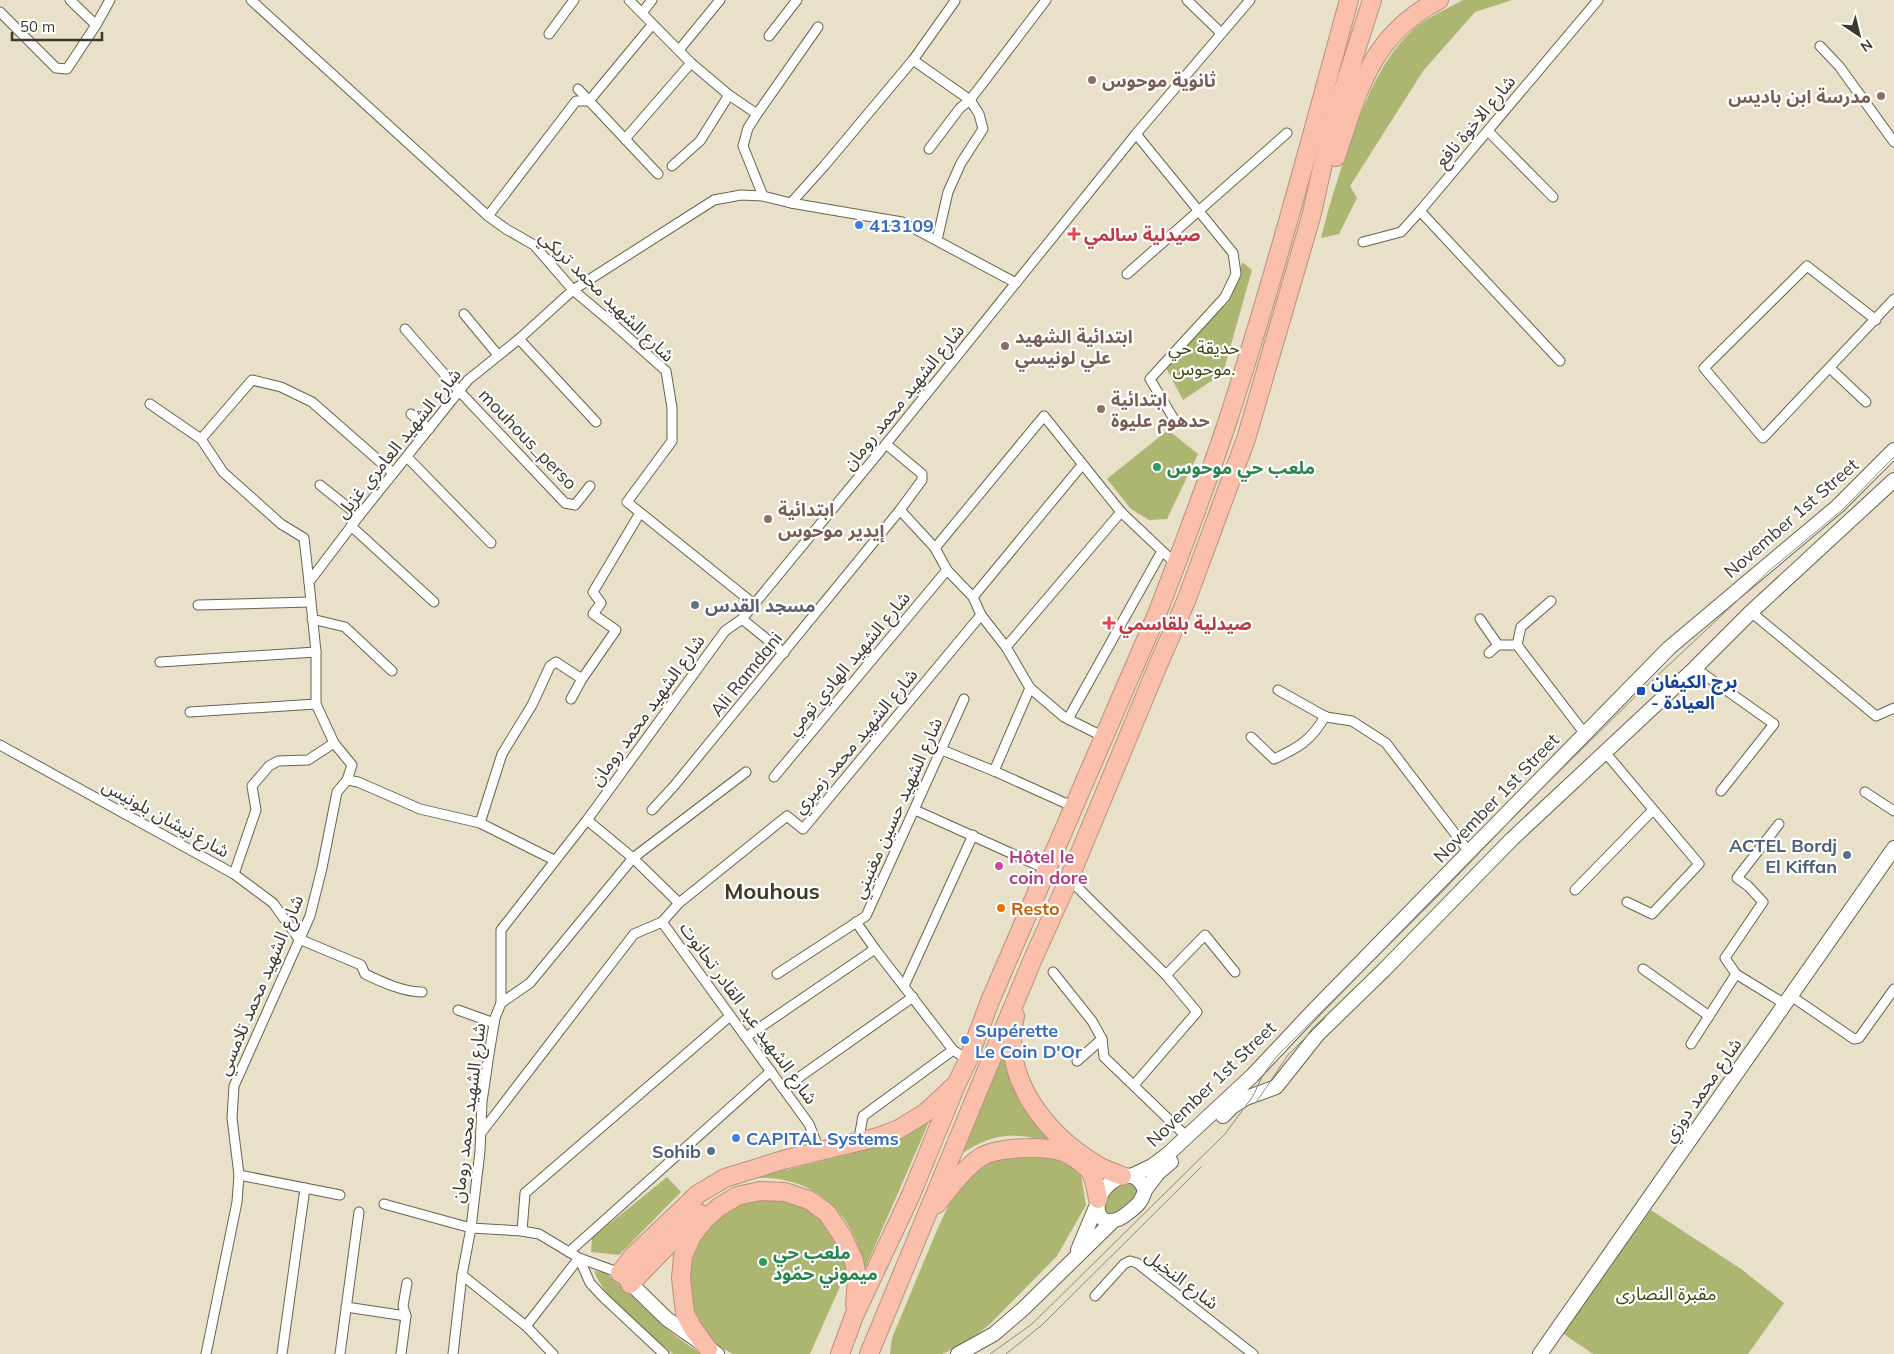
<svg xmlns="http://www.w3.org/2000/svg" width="1894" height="1354" viewBox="0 0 1894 1354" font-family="Mulish,'Noto Sans Arabic',sans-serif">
	<rect width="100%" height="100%" fill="#e8e0c8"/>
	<g fill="#acb670">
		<path d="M 1463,0 L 1512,0 L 1475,12 L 1423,71 L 1350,186 L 1357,198 L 1339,234 L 1321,238 C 1330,201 1341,168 1354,132 C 1368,95 1383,57 1413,30 C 1427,17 1447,9 1463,0 Z"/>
		<path d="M 1242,262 L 1252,270 L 1223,373 L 1183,400 L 1165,366 L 1198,331 L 1228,303 L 1237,282 Z"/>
		<path d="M 1168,430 L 1198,454 L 1167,519 L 1149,520 L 1131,509 L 1107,479 Z"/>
		<path d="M 1007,1043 C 1015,1090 1015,1103 1051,1136 L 1048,1142 C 1013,1131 991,1134 961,1154 Z"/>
		<path d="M 931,1117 L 864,1271 C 858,1218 816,1176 760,1178 C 734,1179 711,1196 692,1212 L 690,1209 L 721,1185 L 770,1171 L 786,1170 L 850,1154 L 884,1141 Z"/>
		<path d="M 1002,1152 L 1054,1158 L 1068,1164 L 1081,1175 L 1086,1205 L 1057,1256 L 990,1324 L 966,1343 L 942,1354 L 890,1354 L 892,1338 L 937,1230 L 963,1175 Z"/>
		<path d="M 667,1177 L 681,1192 L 619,1255 L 591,1252 L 592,1238 Z"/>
		<path d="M 1125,1180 L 1137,1186 L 1137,1192 L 1133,1198 L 1118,1211 C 1112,1214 1108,1214 1103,1209 C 1103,1192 1113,1188 1125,1180 Z"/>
		<path d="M 773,1193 L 821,1211 L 844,1256 L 846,1273 L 810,1354 L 733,1354 L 718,1346 L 702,1328 L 690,1308 L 686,1254 L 727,1204 Z"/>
		<path d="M 1651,1210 L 1741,1269 L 1784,1303 L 1748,1354 L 1593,1354 L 1561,1332 Z"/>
		<path d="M 594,1271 L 605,1272 C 637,1299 665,1332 702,1354 L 673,1354 C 646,1331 607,1304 594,1271 Z"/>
	</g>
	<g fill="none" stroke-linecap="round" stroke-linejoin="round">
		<defs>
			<g id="street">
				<path d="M 70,0 L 96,25"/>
				<path d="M 251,0 L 488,216 L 506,229 L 534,245 L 573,290 L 611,322 L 666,371 L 672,408 L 672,441 L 627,502 L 754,604"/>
				<path d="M 629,0 L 691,63 L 729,95 L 757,114 L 748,128 L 743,146 L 763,196"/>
				<path d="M 1187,0 L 1221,33"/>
				<path d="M 0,12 L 56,68 L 67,69 L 96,25 L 110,0"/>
				<path d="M 642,13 L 652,0"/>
				<path d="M 549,34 L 574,0"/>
				<path d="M 769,36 L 797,0"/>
				<path d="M 1820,46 L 1839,66 L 1894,142"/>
				<path d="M 679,50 L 720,0"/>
				<path d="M 913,60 L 970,100 L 979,114 L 983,129 L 961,163 L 948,192 L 937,240"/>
				<path d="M 578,89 L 658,174"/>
				<path d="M 757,114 L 818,27"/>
				<path d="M 1488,131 L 1553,197"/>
				<path d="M 1136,134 L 1233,253 L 1236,274 L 1225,297 L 1150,379 L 1175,421"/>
				<path d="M 625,139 L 691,63"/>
				<path d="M 929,149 L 960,108 L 970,100 L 1046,0"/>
				<path d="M 672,166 L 700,141 L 729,95"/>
				<path d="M 791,203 L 825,165 L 913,60 L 955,1"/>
				<path d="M 1420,211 L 1560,361"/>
				<path d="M 488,216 L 576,101 L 589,101 L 652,25"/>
				<path d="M 1363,242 L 1401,232 L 1420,211 L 1598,0"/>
				<path d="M 1127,274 L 1287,133"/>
				<path d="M 464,314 L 498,355"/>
				<path d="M 1876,320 L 1807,266 L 1704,368 L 1763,438 L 1894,299"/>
				<path d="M 405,329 L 460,392 L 565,503 L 575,505 L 590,486"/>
				<path d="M 519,339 L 596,422"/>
				<path d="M 1830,368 L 1866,402"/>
				<path d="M 150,404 L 201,439 L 223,472 L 281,524 L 304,538 L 309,582"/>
				<path d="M 411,414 L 429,429"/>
				<path d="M 201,439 L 252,380 L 281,387 L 312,402 L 393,473"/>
				<path d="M 407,457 L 491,543"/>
				<path d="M 320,485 L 359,516"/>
				<path d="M 900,510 L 935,548 L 947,570 L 973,597 L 981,615 L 1006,647 L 1030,688 L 1064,717 L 1104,737"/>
				<path d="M 351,526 L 434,602"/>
				<path d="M 935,548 L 1044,416 L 1121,512 L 1176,564"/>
				<path d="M 973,597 L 1082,465"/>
				<path d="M 198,605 L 310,602"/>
				<path d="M 1751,612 L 1876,716 L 1894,708"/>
				<path d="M 312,619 L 345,627 L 392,671"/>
				<path d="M 742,619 L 784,653"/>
				<path d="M 1480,619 L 1498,645"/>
				<path d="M 1517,645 L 1521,627 L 1551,601"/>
				<path d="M 1006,647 L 1121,512"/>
				<path d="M 1489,653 L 1498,645 L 1517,645 L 1585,734"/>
				<path d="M 160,662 L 316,652"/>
				<path d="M 1695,668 L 1774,724 L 1721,791"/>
				<path d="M 1278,690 L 1326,717 L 1352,721 L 1386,743 L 1469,852"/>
				<path d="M 571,699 L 582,679 L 616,630 L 593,614 L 601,603 L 593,592 L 640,513"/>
				<path d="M 190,712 L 316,704"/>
				<path d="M 1068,719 L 1162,551"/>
				<path d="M 1251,737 L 1274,759 C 1298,748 1312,740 1325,716"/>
				<path d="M 0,745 L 234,874 L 273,903 L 299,939 L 361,965 L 365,974 C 382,982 403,992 422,992"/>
				<path d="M 942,750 L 994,771 L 1074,807"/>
				<path d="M 1604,751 L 1699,864 L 1652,914 L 1627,902"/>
				<path d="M 994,771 L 1030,688"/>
				<path d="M 774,777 L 947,570"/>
				<path d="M 1865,792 L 1894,811"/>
				<path d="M 652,810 L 674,786 L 900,510 L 922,480 L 922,474 L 886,444"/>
				<path d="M 915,810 L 1046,869"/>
				<path d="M 587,820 L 633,858 L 679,903"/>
				<path d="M 480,823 L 502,754 L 532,705 L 550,666 L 556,662 L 582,679"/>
				<path d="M 1779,824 L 1737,878 L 1748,886 L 1763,902 L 1725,958 L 1736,974 L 1785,1004"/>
				<path d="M 554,860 L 480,823 L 420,809 L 358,782 L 347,780 L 352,765 L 334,743 L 316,704 L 316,652 L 309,582 L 359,516 L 468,380 L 519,339 L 573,290 L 714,200 L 741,195 L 763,196 L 791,203 L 902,222 L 1016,283"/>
				<path d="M 234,874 L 256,810 L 252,786 L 269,766 L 278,761 L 308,760 L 334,743"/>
				<path d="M 1069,879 L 1166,975 L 1197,1012 L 1134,1085"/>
				<path d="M 1575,890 L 1653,810"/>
				<path d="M 662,922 L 809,1124 L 820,1152"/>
				<path d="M 875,949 L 953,1050 L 968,1060"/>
				<path d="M 1643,969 L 1709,1016"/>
				<path d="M 1053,972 L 1092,1021 L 1102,1039 L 1104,1057 L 1187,1137"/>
				<path d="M 777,974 L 866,916 L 964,699"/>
				<path d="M 1166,975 L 1205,935 L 1235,972"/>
				<path d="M 904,986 L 973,835"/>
				<path d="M 1791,996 L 1854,1039 L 1859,1038 L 1894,989"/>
				<path d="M 501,1003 L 530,983 L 633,858 L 746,772"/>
				<path d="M 458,1010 L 494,1023"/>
				<path d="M 746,1037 L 875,949 L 856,922"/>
				<path d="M 1691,1044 L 1736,974"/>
				<path d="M 1077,1061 L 1102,1039"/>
				<path d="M 784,1088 L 913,997"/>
				<path d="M 481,1133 L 634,934 L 662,922 L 679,903 L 787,816 L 803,829 L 981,615"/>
				<path d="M 858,1143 L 863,1116 L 953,1050"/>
				<path d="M 239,1175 L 340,1195"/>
				<path d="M 384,1204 L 471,1228 L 522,1231 L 539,1234 L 579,1258 L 620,1273"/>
				<path d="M 522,1231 L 525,1193 L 730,1016"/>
				<path d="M 569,1252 L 771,1071"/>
				<path d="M 462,1275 L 526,1326 L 553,1354"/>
				<path d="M 1095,1296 L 1124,1264 L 1130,1261 L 1137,1263 L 1253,1354"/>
				<path d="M 346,1307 L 406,1316"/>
				<path d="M 526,1326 L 579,1258 L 590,1283 L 603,1297 L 664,1354"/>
				<path d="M 206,1354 L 237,1202 L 239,1175 L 232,1118 L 234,1086 L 310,916 L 322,868 L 337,792 L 347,780"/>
				<path d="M 282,1354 L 305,1188"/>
				<path d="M 340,1354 L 359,1212"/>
				<path d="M 401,1354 L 406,1316 L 403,1306 L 407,1283"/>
				<path d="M 453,1354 L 462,1275 L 471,1228 L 480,1151 L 482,1102 L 489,1054 L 495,1018 L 501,1003 L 501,930 L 587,820 L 725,631 L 742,619 L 886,444 L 1136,134 L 1250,0"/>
			</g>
			<g id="secondary">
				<path d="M 1223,1116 L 1233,1106 L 1246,1098 L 1276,1087 L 1318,1034 L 1384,970 L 1512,839 L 1695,668 L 1751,612 L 1894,480"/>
				<path d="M 1122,1176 C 1134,1174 1140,1179 1145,1190 C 1142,1201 1138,1205 1129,1212 C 1095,1241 1083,1193 1122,1176 Z"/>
				<path d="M 1131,1176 L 1152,1166 L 1167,1155 L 1252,1076 L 1315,1009 L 1669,648 L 1838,506 L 1894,450"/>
				<path d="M 1145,1190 L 1158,1173 L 1171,1162"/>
				<path d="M 1078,1250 L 1096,1207"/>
				<path d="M 624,1277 L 667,1319 L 717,1354"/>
				<path d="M 958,1354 L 994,1334 L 1023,1309 L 1112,1222"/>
				<path d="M 1540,1354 L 1894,848"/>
			</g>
			<g id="highway">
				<path d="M 1336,157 C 1359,89 1370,36 1439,0"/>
				<path d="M 1015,1016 C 1000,1079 1047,1135 1097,1165 C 1104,1170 1114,1172 1122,1176"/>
				<path d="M 937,1204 C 951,1187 963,1169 981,1157 C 997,1147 1043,1146 1060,1151 C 1070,1154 1083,1163 1089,1170 C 1095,1178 1096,1190 1098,1199"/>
				<path d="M 620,1273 L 633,1256 L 698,1194 L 725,1178 L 783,1160 L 878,1137 L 899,1129 L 925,1113 L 953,1087"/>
				<path d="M 630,1284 L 699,1213"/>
				<path d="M 708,1349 L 692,1327 L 685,1313 L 681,1278 L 683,1256 L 692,1236 L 704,1220 L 719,1207 L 737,1196 L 760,1191 L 785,1192 L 809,1200 L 827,1213 L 843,1237 L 854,1261 L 857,1277 L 855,1305"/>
				<path d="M 840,1354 L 854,1316 L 910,1197 L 957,1083 L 968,1060 L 990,1001 L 1157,614 C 1181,552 1205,489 1226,426 C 1272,286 1310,142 1349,0"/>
				<path d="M 869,1354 L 1032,961 L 1069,879 L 1158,665 L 1186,601 L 1246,439 L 1311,217 L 1325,155 L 1340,100 L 1372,0"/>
			</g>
		</defs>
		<use href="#street" stroke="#6a634e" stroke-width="11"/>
		<use href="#secondary" stroke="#6a634e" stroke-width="16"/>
		<use href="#highway" stroke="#b7907f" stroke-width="20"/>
		<use href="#street" stroke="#fff" stroke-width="9"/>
		<use href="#secondary" stroke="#fff" stroke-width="14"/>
		<use href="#highway" stroke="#fabfaa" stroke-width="18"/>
		<g stroke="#8e8978" stroke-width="1">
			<path d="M 1257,1101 L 1288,1055 L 1325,1018"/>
			<path d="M 990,1354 L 1032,1324 L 1225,1134 L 1253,1096 L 1262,1077 L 1276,1057 L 1438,896 L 1529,801 L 1641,691 L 1770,570 L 1842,510 L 1894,457"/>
			<path d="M 1006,1354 L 1042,1325 L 1201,1167"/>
		</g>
	</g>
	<g fill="#8d6e63" stroke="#fff" stroke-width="2">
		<circle cx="1092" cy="80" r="5"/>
		<circle cx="1881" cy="96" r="5"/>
		<circle cx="1005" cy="346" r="5"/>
		<circle cx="1101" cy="409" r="5"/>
		<circle cx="768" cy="519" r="5"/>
	</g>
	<g fill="#3f7fe0" stroke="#fff" stroke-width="2">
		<circle cx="859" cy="225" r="5"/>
		<circle cx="965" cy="1040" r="5"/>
		<circle cx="736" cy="1138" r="5"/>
	</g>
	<g fill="#e0444e" stroke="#fff" stroke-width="2">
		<path d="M1071.5 226.5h5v5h5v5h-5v5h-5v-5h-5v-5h5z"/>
		<path d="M1106.5 615.5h5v5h5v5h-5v5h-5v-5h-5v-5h5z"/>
	</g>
	<g fill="#2e9e5b" stroke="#fff" stroke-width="2">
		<circle cx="1157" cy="467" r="5"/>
		<circle cx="763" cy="1262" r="5"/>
	</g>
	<circle fill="#6b7280" stroke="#fff" stroke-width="2" cx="695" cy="605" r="5"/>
	<rect fill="#1a4fb4" stroke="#fff" stroke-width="2" x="1636" y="686" width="10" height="10" rx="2.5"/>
	<g fill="#5c6f8a" stroke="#fff" stroke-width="2">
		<circle cx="1847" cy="855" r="5"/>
		<circle cx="711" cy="1151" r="5"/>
	</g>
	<circle fill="#d1479c" stroke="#fff" stroke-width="2" cx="999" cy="866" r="5"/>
	<circle fill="#e8710a" stroke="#fff" stroke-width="2" cx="1001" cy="908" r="5"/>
	<g text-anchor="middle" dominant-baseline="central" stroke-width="4.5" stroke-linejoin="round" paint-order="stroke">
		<g font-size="18" font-weight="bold" fill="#785e54" stroke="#fff" text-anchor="start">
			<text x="1102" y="80">ثانوية موحوس</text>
			<text x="1871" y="96" text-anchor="end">مدرسة ابن باديس</text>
			<text x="1015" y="336">ابتدائية الشهيد<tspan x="1015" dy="21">علي لونيسي</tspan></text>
			<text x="1111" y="399">ابتدائية<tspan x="1111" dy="21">حدهوم عليوة</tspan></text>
			<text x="778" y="509">ابتدائية<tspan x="778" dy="21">إيدير موحوس</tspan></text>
		</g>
		<g font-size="18" fill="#3b382e" stroke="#fff">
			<text transform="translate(1475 121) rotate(-50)">شارع الاخوة نافع</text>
			<text transform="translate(607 296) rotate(44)">شارع الشهيد محمد تريكي</text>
			<text transform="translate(903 397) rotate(-51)">شارع الشهيد محمد رومان</text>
			<text transform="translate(528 439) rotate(46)">mouhous_perso</text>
			<text transform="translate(398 443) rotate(-51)">شارع الشهيد العامري غزيل</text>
			<text transform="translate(1791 518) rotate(-41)">November 1st Street</text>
			<text transform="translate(848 663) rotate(-50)">شارع الشهيد الهادي تومي</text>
			<text transform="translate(746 674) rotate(-51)">Ali Ramdani</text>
			<text transform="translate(647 710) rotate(-54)">شارع الشهيد محمد رومان</text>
			<text transform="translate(855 741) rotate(-50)">شارع الشهيد محمد زميري</text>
			<text transform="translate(1496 798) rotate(-46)">November 1st Street</text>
			<text transform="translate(897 808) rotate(-66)">شارع الشهيد حسين مغنيني</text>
			<text transform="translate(166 818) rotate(29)">شارع نيشان بلونيس</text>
			<text transform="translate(260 985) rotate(-67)">شارع الشهيد محمد تلامسي</text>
			<text transform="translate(749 1013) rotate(54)">شارع الشهيد عبد القادر تحانوت</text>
			<text transform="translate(1211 1084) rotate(-44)">November 1st Street</text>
			<text transform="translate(1702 1090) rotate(-55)">شارع محمد دوزي</text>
			<text transform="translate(468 1113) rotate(-83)">شارع الشهيد محمد رومان</text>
			<text transform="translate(1182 1279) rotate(37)">شارع النخيل</text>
		</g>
		<g font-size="18" font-weight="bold" fill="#366cbe" stroke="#fff" text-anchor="start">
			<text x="869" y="225">413109</text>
			<text x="975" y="1030">Supérette<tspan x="975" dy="21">Le Coin D'Or</tspan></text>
			<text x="746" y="1138">CAPITAL Systems</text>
		</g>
		<g font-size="18" font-weight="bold" fill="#be3a42" stroke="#fff" text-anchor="start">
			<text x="1084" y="234">صيدلية سالمي</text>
			<text x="1119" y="623">صيدلية بلقاسمي</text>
		</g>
		<g font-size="18" fill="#3f440e" stroke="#fff">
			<text x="1204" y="347">حديقة حي<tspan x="1204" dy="21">موحوس.</tspan></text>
			<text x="1666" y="1293">مقبرة النصارى</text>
		</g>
		<g font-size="18" font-weight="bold" fill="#27864d" stroke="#fff" text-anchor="start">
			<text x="1167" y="467">ملعب حي موحوس</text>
			<text x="773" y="1252">ملعب حي<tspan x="773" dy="21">ميموني حمّود</tspan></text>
		</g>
		<g font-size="18" font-weight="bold" fill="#5b616d" stroke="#fff" text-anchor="start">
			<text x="705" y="605">مسجد القدس</text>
		</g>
		<g font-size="18" font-weight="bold" fill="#164399" stroke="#fff" text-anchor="start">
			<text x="1651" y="681">برج الكيفان<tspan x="1651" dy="21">- العيادة</tspan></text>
		</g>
		<g font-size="18" font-weight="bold" fill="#4e5e75" stroke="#fff" text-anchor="end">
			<text x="1837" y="845">ACTEL Bordj<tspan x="1837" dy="21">El Kiffan</tspan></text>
			<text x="701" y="1151">Sohib</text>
		</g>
		<g font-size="18" font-weight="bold" fill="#b23c85" stroke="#fff" text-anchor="start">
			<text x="1009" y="856">Hôtel le<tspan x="1009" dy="21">coin dore</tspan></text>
		</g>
		<g font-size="18" font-weight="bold" fill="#c56008" stroke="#fff" text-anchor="start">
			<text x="1011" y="908">Resto</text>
		</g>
		<g font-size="22" font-weight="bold" fill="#3f3825" stroke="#fff">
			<text x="772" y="891">Mouhous</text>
		</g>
	</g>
	<g transform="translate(1859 35) rotate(145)" stroke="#ffffff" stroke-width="4" paint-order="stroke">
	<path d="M0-4L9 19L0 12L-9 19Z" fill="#3b382e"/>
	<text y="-8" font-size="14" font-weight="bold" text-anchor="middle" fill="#3b382e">N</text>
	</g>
	<path d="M12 32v8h90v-8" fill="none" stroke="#3b382e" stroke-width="2.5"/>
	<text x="20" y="32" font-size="15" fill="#3b382e" stroke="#ffffff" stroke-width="4" paint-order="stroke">50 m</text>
</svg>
